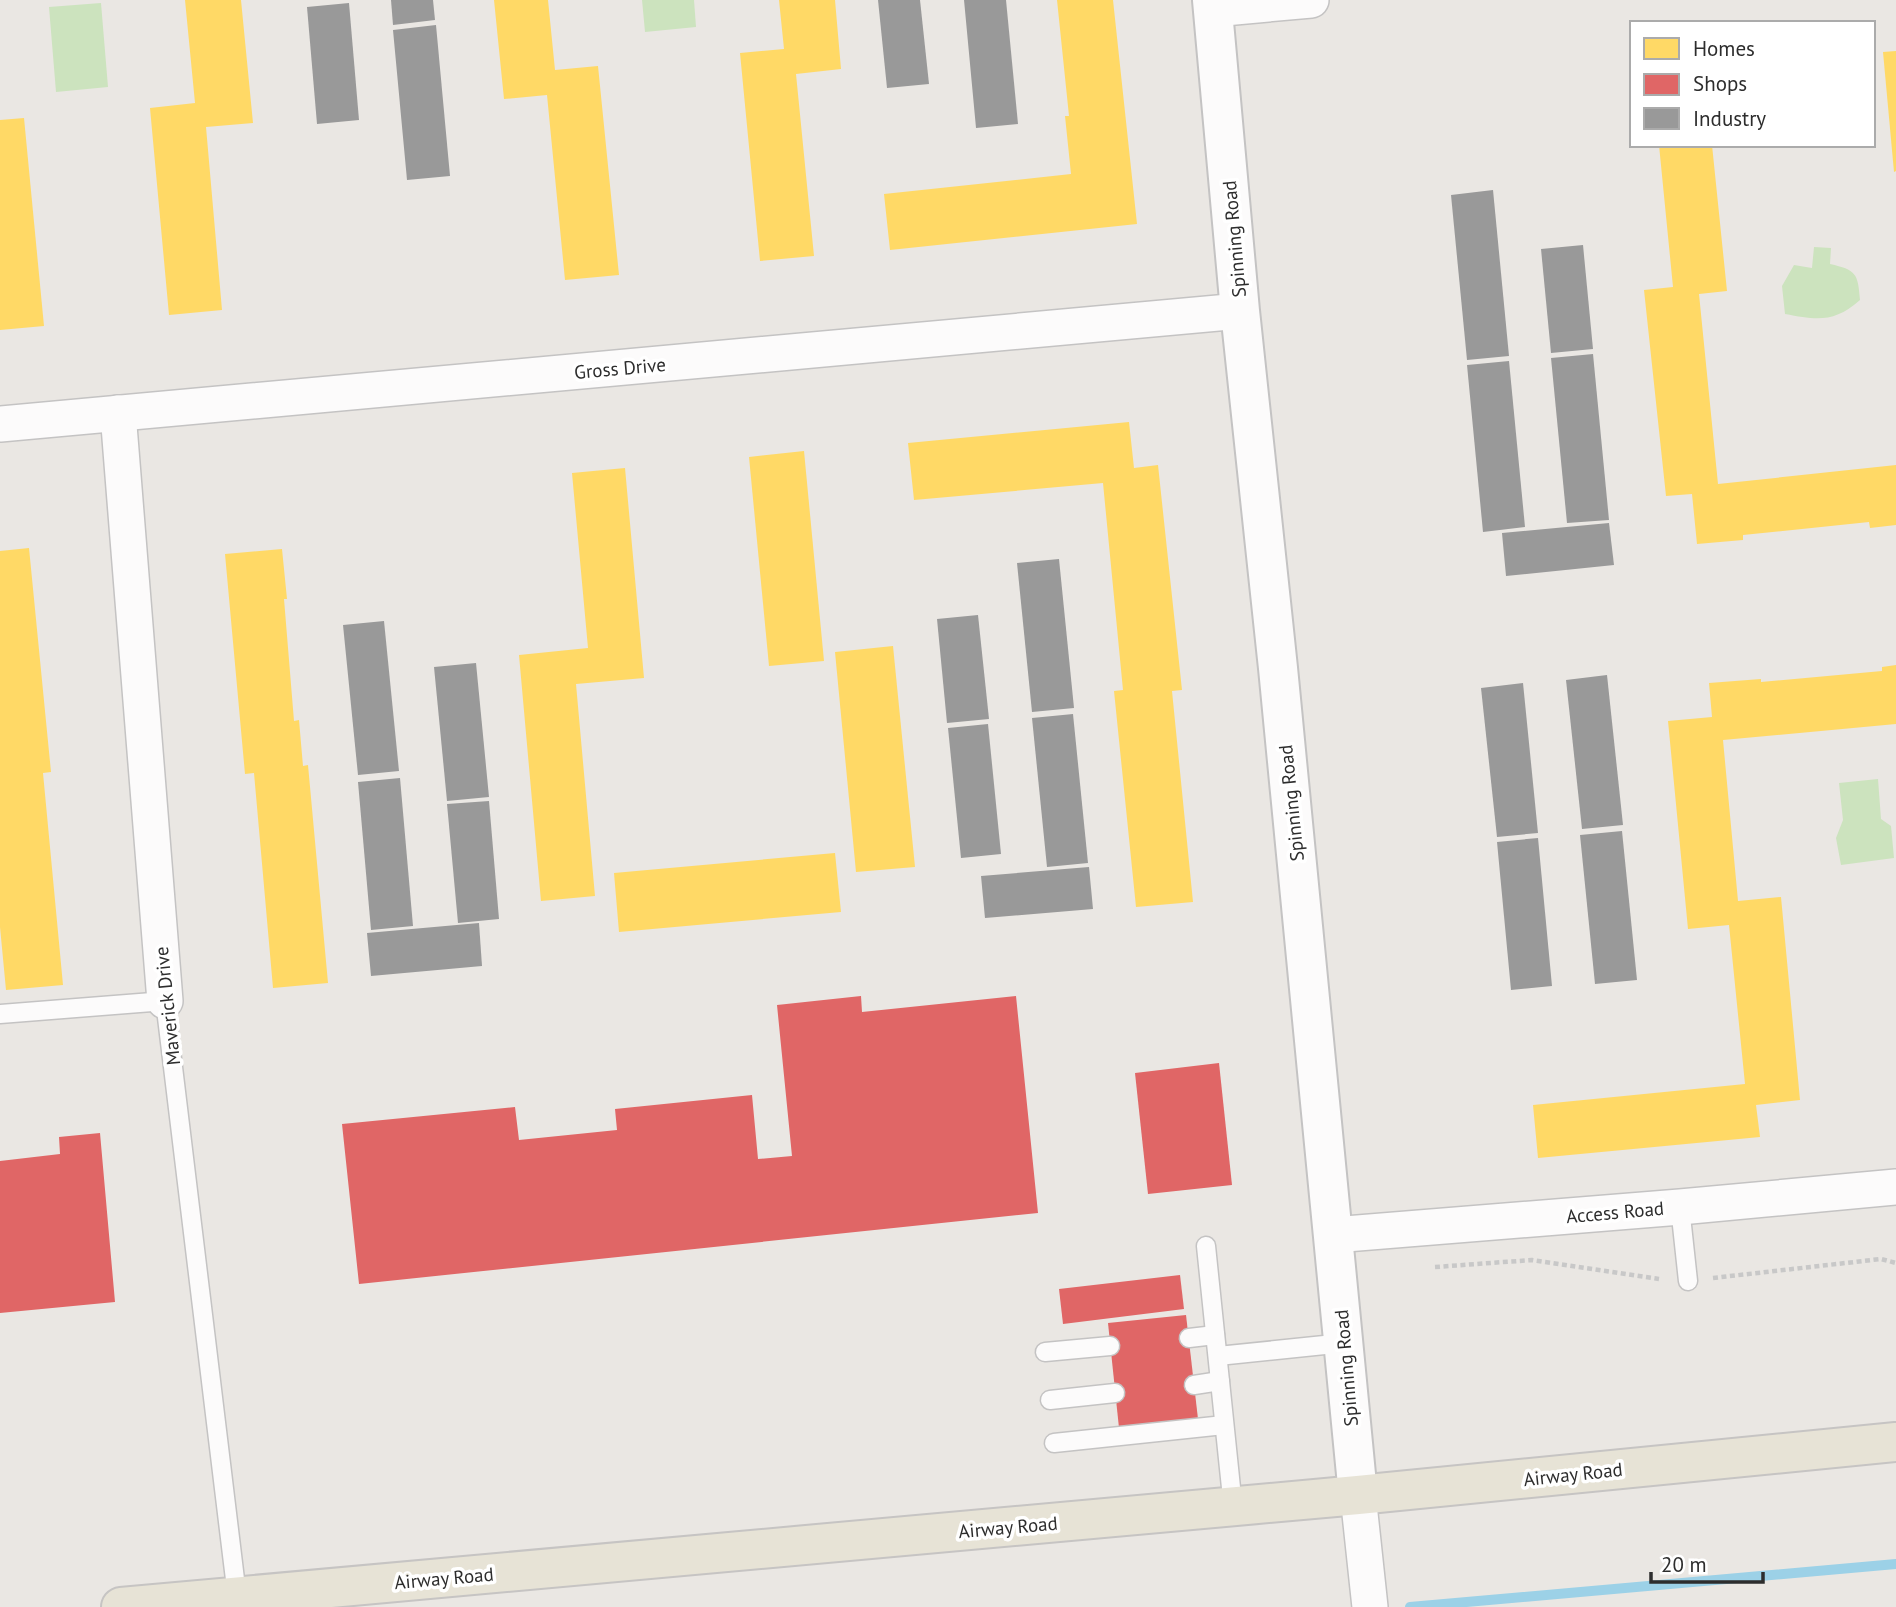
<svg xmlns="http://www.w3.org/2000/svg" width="1896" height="1607" viewBox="0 0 1896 1607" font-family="'PT Sans',sans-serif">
	<rect width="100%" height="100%" fill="#eae7e3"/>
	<g fill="#cce3be">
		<path d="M 642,0 L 694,0 L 696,27 L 645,32 Z"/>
		<path d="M 101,3 L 108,87 L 56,92 L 49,7 Z"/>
		<path d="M 1814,247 L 1831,248 L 1830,264 C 1856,270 1858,273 1860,300 C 1834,323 1817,320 1785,314 L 1782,286 L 1794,265 L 1812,268 Z"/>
		<path d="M 1878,779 L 1881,819 L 1891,826 L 1894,858 L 1841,865 L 1836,838 L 1843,820 L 1839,783 Z"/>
	</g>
	<g fill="#ffd966">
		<path d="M 185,0 L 241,0 L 253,123 L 206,127 L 222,310 L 169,315 L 150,108 L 195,103 Z"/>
		<path d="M 494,0 L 548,0 L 555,70 L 598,66 L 619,275 L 565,280 L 547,95 L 504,99 Z"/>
		<path d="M 779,0 L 835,0 L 841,69 L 796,74 L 814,256 L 760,261 L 740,53 L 784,49 Z"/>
		<path d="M 1057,0 L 1113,0 L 1137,224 L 890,250 L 884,194 L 1071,174 L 1065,116 L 1069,116 Z"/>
		<path d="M 1896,51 L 1896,171 L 1894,172 L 1883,52 Z"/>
		<path d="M 24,118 L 44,326 L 0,330 L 0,120 Z"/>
		<path d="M 1659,145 L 1712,145 L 1727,291 L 1699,294 L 1718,484 L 1896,465 L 1896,525 L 1870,528 L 1869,522 L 1743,535 L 1743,540 L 1697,544 L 1692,494 L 1666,496 L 1644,290 L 1673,287 Z"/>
		<path d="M 1129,422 L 1134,468 L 1158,465 L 1182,690 L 1172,691 L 1193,902 L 1136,907 L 1114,691 L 1123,690 L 1103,483 L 914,500 L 908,443 Z"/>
		<path d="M 804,451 L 824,661 L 769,666 L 749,457 Z"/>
		<path d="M 625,468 L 644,678 L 576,684 L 595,896 L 541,901 L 519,655 L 588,648 L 572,473 Z"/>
		<path d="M 29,548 L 51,772 L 43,773 L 63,985 L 6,990 L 0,927 L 0,551 Z"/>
		<path d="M 282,549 L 287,599 L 284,599 L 294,721 L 299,720 L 303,766 L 308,765 L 328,983 L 273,988 L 254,773 L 245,774 L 225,554 Z"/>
		<path d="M 893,646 L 915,867 L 856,872 L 835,652 Z"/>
		<path d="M 1896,665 L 1896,724 L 1723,740 L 1738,901 L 1781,897 L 1800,1100 L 1756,1105 L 1760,1137 L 1538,1158 L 1533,1105 L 1745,1084 L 1729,925 L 1688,929 L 1668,721 L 1712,717 L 1709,683 L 1761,679 L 1761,682 L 1882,671 L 1882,667 Z"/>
		<path d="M 835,853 L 841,912 L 619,932 L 614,873 Z"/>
	</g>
	<g fill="#e06666">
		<path d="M 861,996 L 862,1012 L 1016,996 L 1038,1213 L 359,1284 L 342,1124 L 515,1107 L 519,1140 L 617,1130 L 615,1109 L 752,1095 L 758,1159 L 792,1156 L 777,1005 Z"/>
		<path d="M 1219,1063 L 1232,1185 L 1148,1194 L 1135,1073 Z"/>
		<path d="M 100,1133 L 115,1302 L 0,1313 L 0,1161 L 60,1154 L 59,1137 Z"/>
		<path d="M 1180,1275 L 1184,1309 L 1063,1324 L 1059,1289 Z"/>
		<path d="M 1186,1315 L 1198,1419 L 1119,1428 L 1108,1323 Z"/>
	</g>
	<g fill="#999">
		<path d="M 391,0 L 433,0 L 435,20 L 393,25 Z"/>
		<path d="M 878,0 L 920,0 L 929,84 L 887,88 Z"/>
		<path d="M 964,0 L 1006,0 L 1018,124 L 976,128 Z"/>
		<path d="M 349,3 L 359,120 L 317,124 L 307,7 Z"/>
		<path d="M 436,25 L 450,176 L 407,180 L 393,30 Z"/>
		<path d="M 1493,190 L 1509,356 L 1467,360 L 1451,195 Z"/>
		<path d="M 1583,245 L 1593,349 L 1551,353 L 1541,249 Z"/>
		<path d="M 1593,354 L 1609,520 L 1567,523 L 1551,358 Z"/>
		<path d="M 1509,361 L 1525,527 L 1483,532 L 1467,365 Z"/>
		<path d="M 1609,523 L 1614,565 L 1506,576 L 1502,533 Z"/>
		<path d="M 1059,559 L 1074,708 L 1032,712 L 1017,563 Z"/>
		<path d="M 978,615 L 989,719 L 947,723 L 937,619 Z"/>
		<path d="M 384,621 L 399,771 L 358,775 L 343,625 Z"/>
		<path d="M 476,663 L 489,797 L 447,801 L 434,667 Z"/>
		<path d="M 1607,675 L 1623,825 L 1582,829 L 1566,680 Z"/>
		<path d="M 1523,683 L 1538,833 L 1497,837 L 1481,688 Z"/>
		<path d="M 1073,714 L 1088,863 L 1047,867 L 1032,718 Z"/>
		<path d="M 988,724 L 1001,854 L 961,858 L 948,728 Z"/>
		<path d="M 400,778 L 413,926 L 371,930 L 358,782 Z"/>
		<path d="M 489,801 L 499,919 L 458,923 L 447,804 Z"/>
		<path d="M 1622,831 L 1637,980 L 1595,984 L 1580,835 Z"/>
		<path d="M 1538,838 L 1552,986 L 1511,990 L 1497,842 Z"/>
		<path d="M 1089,867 L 1093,909 L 985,918 L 981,876 Z"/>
		<path d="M 479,923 L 482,966 L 371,976 L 367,933 Z"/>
	</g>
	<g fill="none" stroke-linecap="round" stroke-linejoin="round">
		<path stroke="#9cd1e7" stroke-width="10" d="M 1410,1607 L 1896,1564"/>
		<defs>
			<g id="service">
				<path d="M 0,1014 L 165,1001 L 237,1596"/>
				<path d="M 1680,1207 L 1688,1281"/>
				<path d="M 1206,1246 L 1233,1507"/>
				<path d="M 1189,1338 L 1215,1335"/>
				<path d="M 1045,1352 L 1110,1346"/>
				<path d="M 1218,1356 L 1344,1343"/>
				<path d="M 1194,1385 L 1220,1381"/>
				<path d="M 1050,1400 L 1115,1393"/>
				<path d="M 1054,1443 L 1224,1425"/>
			</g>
			<g id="minor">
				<path d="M 1213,9 L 1311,0"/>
				<path d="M 118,413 L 165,1001"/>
				<path d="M 0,424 L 1240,311"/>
				<path d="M 1333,1235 L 1680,1207 L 1896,1187"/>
				<path d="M 1358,1495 L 1370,1607"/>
			</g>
			<path id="tertiary" d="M 1212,0 L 1240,311 L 1278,668 L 1358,1495"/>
			<path id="primary" d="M 121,1607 L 1358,1495 L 1896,1442"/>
		</defs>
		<use href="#service" stroke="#c4c3c3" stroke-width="21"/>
		<use href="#minor" stroke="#c4c3c3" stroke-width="38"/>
		<use href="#tertiary" stroke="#c4c3c3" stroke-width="42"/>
		<use href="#primary" stroke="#c6c4c3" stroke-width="42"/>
		<g stroke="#c8c8c8" stroke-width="4.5" stroke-dasharray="5 3.5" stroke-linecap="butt">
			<path d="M 1435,1267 L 1532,1260 L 1659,1279"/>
			<path d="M 1713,1278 L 1881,1259 L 1896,1263"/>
		</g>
		<use href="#service" stroke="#fcfbfb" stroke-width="18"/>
		<use href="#minor" stroke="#fcfbfb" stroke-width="35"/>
		<use href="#tertiary" stroke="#fcfbfb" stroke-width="38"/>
		<use href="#primary" stroke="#e7e3d6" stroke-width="38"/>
	</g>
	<g text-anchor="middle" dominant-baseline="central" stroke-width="7" stroke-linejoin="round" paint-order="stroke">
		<g font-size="19" fill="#2d2d2d" stroke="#fff">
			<text transform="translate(1234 239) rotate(-95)">Spinning Road</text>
			<text transform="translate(620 368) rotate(-5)">Gross Drive</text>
			<text transform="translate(1291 803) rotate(-96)">Spinning Road</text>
			<text transform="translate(167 1006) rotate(-96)">Maverick Drive</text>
			<text transform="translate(1615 1212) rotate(-5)">Access Road</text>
			<text transform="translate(1346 1368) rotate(-95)">Spinning Road</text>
			<text transform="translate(1573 1474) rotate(-6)">Airway Road</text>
			<text transform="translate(1008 1527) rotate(-5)">Airway Road</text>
			<text transform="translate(444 1578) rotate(-5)">Airway Road</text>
		</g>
	</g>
	<rect x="1630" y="21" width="245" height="126" fill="#ffffff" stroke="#ababab" stroke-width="2"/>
	<rect x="1644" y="38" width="35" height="21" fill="#ffd966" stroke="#ababab" stroke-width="2"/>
	<text x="1693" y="56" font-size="21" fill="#2d2d2d">Homes</text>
	<rect x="1644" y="74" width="35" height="21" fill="#e06666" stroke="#ababab" stroke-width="2"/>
	<text x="1693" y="91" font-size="21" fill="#2d2d2d">Shops</text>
	<rect x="1644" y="108" width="35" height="21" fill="#999999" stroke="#ababab" stroke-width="2"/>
	<text x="1693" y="126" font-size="21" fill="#2d2d2d">Industry</text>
	<path d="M1651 1572v10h112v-10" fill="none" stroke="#2d2d2d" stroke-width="3.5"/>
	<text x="1661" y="1572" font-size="21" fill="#2d2d2d" stroke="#ffffff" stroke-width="5" paint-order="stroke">20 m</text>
</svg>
